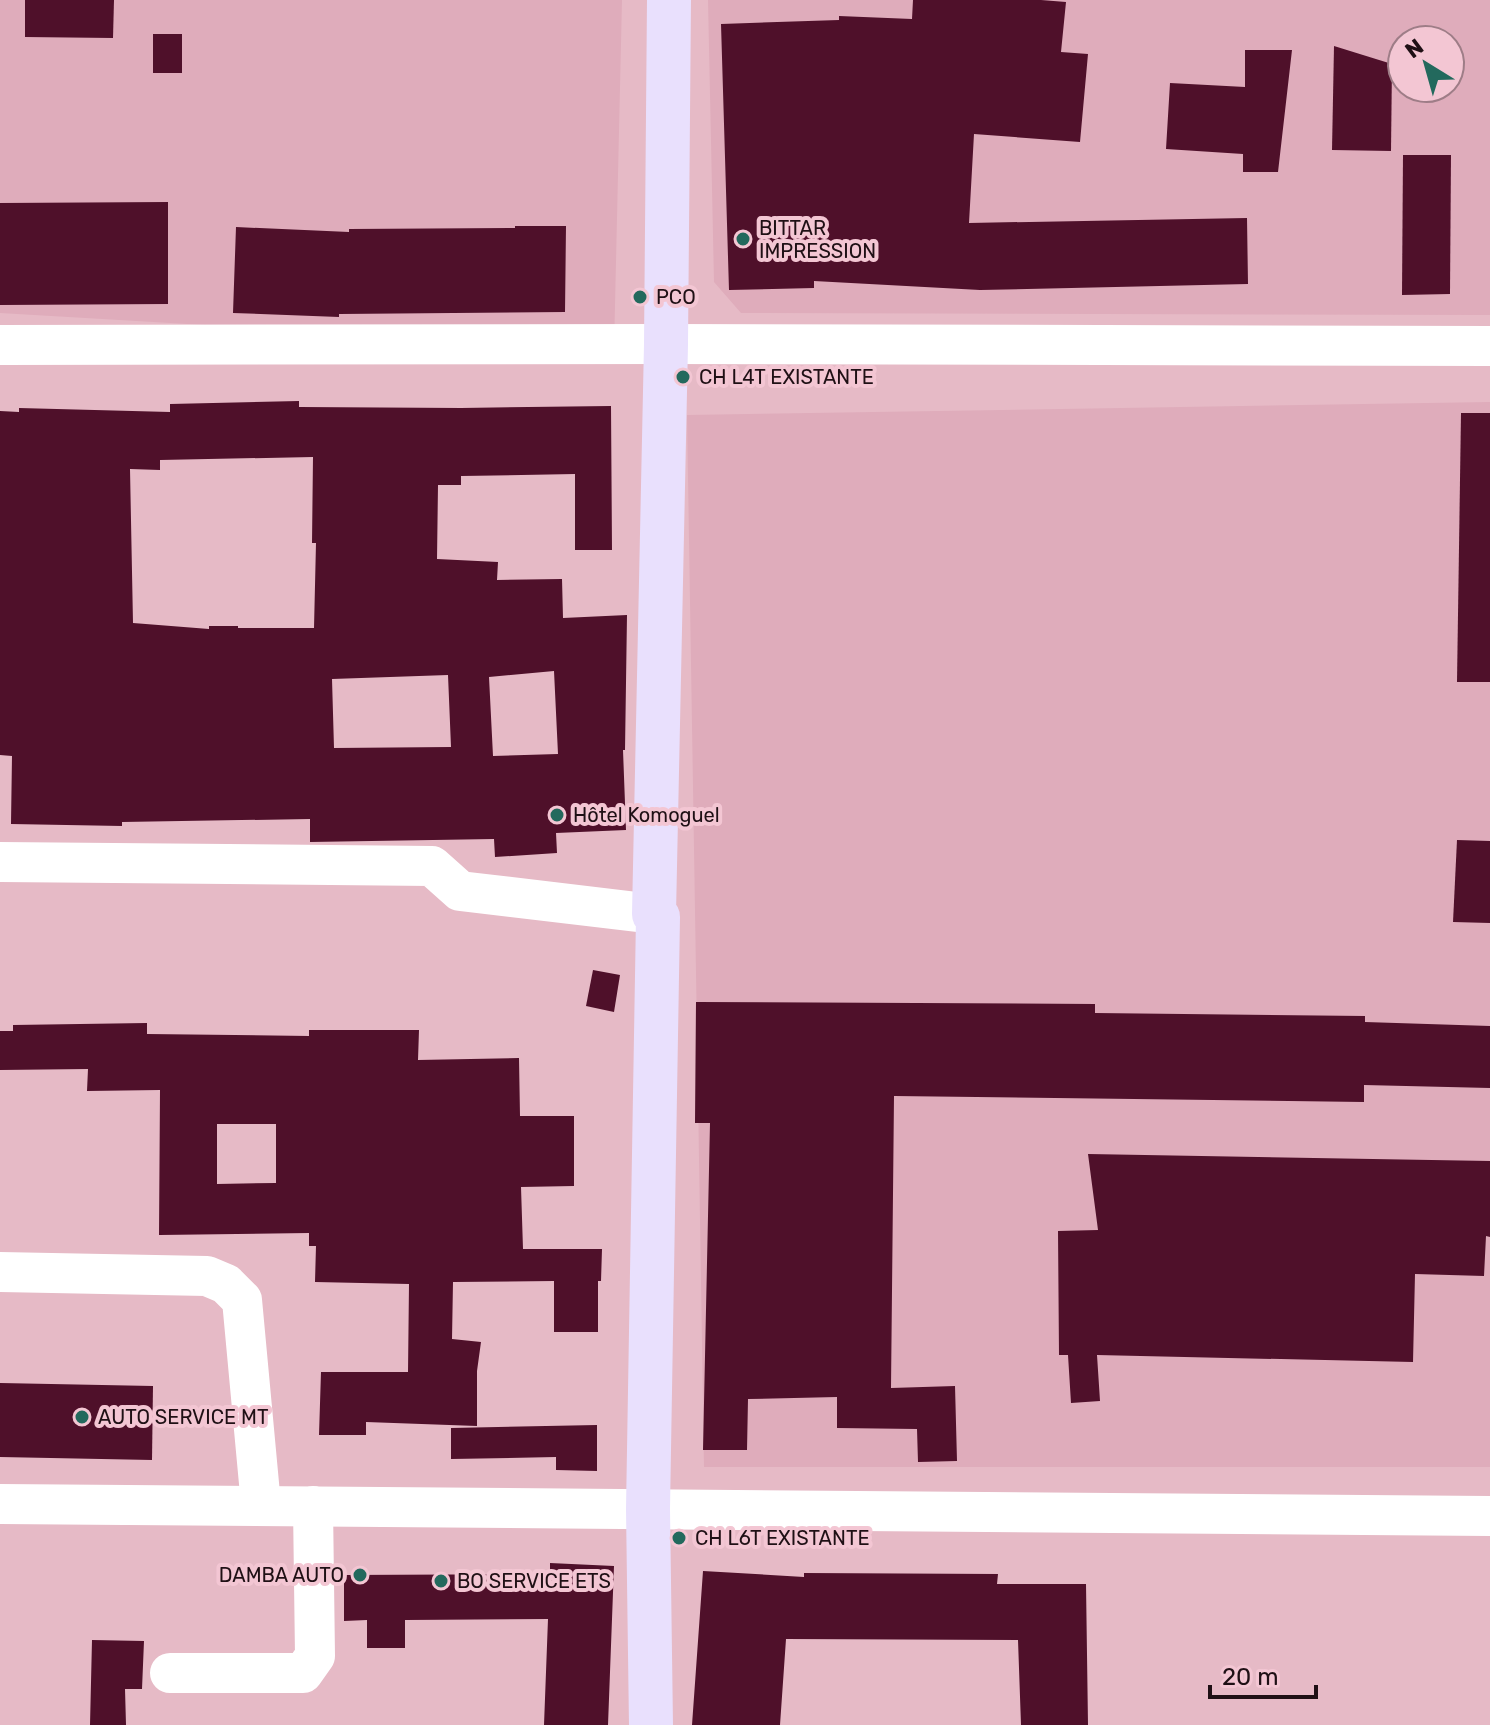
<svg xmlns="http://www.w3.org/2000/svg" width="1490" height="1725" viewBox="0 0 1490 1725" font-family="Rubik,sans-serif">
	<rect width="100%" height="100%" fill="#e6bac6"/>
	<g fill="#dfacbb" fill-rule="evenodd">
		<path d="M 0,0 L 622,0 L 614,349 L 0,313 Z"/>
		<path d="M 708,0 L 1490,0 L 1490,315 L 741,313 L 714,282 ZM 1402,40 L 1450,40 L 1450,88 L 1402,88 Z"/>
		<path d="M 1490,402 L 1490,1467 L 704,1467 L 687,415 Z"/>
	</g>
	<g fill="#4f102a" fill-rule="evenodd">
		<path d="M 25,0 L 114,0 L 113,38 L 25,37 Z"/>
		<path d="M 913,0 L 1041,0 L 1066,2 L 1061,52 L 1088,54 L 1080,142 L 974,134 L 969,223 L 1247,218 L 1248,284 L 980,290 L 814,281 L 814,288 L 729,290 L 721,24 L 839,20 L 839,16 L 912,19 Z"/>
		<rect x="153" y="34" width="29" height="39"/>
		<path d="M 1334,46 L 1392,64 L 1391,151 L 1332,150 Z"/>
		<path d="M 1245,50 L 1292,50 L 1278,172 L 1243,172 L 1243,154 L 1166,149 L 1170,83 L 1245,87 Z"/>
		<path d="M 1403,155 L 1451,155 L 1450,294 L 1402,295 Z"/>
		<path d="M 168,202 L 168,304 L 0,305 L 0,203 Z"/>
		<path d="M 515,226 L 566,226 L 565,312 L 339,314 L 339,317 L 233,313 L 236,227 L 349,232 L 349,229 L 515,228 Z"/>
		<path d="M 299,401 L 299,407 L 461,408 L 611,406 L 612,550 L 575,550 L 575,474 L 461,476 L 461,485 L 438,485 L 437,559 L 498,562 L 497,580 L 562,579 L 563,618 L 627,615 L 625,750 L 623,750 L 626,830 L 556,833 L 557,853 L 495,857 L 494,839 L 310,842 L 310,819 L 122,822 L 122,826 L 11,824 L 12,756 L 0,755 L 0,411 L 19,412 L 19,408 L 170,412 L 170,404 ZM 313,457 L 312,543 L 316,543 L 314,628 L 238,628 L 238,626 L 209,626 L 209,629 L 133,623 L 130,469 L 160,470 L 160,460 ZM 554,671 L 558,754 L 493,756 L 489,677 ZM 448,675 L 451,747 L 334,748 L 332,679 Z"/>
		<path d="M 1461,413 L 1490,413 L 1490,682 L 1457,682 Z"/>
		<path d="M 1457,840 L 1490,841 L 1490,923 L 1453,922 Z"/>
		<path d="M 593,970 L 620,975 L 614,1012 L 586,1006 Z"/>
		<path d="M 696,1002 L 1095,1004 L 1095,1013 L 1365,1016 L 1365,1022 L 1490,1026 L 1490,1088 L 1364,1085 L 1364,1102 L 894,1096 L 891,1388 L 955,1386 L 957,1461 L 918,1462 L 917,1429 L 837,1428 L 837,1397 L 748,1399 L 747,1450 L 703,1450 L 710,1123 L 695,1123 Z"/>
		<path d="M 147,1023 L 147,1034 L 309,1036 L 309,1030 L 419,1030 L 418,1060 L 519,1058 L 520,1116 L 574,1116 L 574,1186 L 521,1187 L 523,1249 L 602,1249 L 601,1281 L 598,1281 L 598,1332 L 554,1332 L 554,1281 L 453,1282 L 452,1339 L 481,1342 L 477,1371 L 477,1426 L 366,1422 L 366,1435 L 319,1435 L 321,1372 L 408,1372 L 409,1284 L 315,1282 L 316,1246 L 309,1246 L 309,1233 L 159,1235 L 160,1090 L 87,1091 L 88,1069 L 0,1070 L 0,1031 L 13,1031 L 13,1025 ZM 217,1124 L 276,1124 L 276,1183 L 217,1184 Z"/>
		<path d="M 1088,1154 L 1490,1161 L 1490,1237 L 1486,1236 L 1484,1276 L 1415,1274 L 1413,1362 L 1097,1355 L 1100,1401 L 1071,1403 L 1068,1355 L 1059,1355 L 1058,1231 L 1098,1230 Z"/>
		<path d="M 0,1383 L 153,1386 L 152,1460 L 0,1457 Z"/>
		<path d="M 597,1425 L 597,1471 L 556,1470 L 556,1457 L 451,1459 L 451,1428 Z"/>
		<path d="M 550,1563 L 614,1566 L 608,1725 L 544,1725 L 548,1619 L 405,1620 L 405,1648 L 367,1648 L 367,1620 L 344,1621 L 344,1575 L 550,1574 Z"/>
		<path d="M 703,1571 L 804,1577 L 804,1573 L 998,1574 L 997,1584 L 1086,1584 L 1088,1725 L 1021,1725 L 1018,1640 L 786,1639 L 780,1725 L 692,1725 Z"/>
		<path d="M 92,1640 L 144,1641 L 142,1689 L 125,1689 L 126,1725 L 90,1725 Z"/>
	</g>
	<g fill="none" stroke-linecap="round" stroke-linejoin="round">
		<g stroke="#fff" stroke-width="40">
			<path d="M 0,345 L 666,344 L 1490,346"/>
			<path d="M 0,862 L 432,866 L 460,891 L 654,914"/>
			<path d="M 0,1272 L 207,1276 L 226,1284 L 242,1300 L 261,1505"/>
			<path d="M 0,1504 L 1490,1516"/>
			<path d="M 170,1673 L 303,1673 L 315,1656 L 313,1506"/>
		</g>
		<path stroke="#e9e0fd" stroke-width="44" d="M 651,1725 L 648,1509 L 658,917 L 654,914 L 666,344 L 669,0"/>
	</g>
	<g fill="#23695d" stroke="#f3c6d3" stroke-width="3">
		<circle cx="743" cy="239" r="8"/>
		<circle cx="640" cy="297" r="8"/>
		<circle cx="683" cy="377" r="8"/>
		<circle cx="557" cy="815" r="8"/>
		<circle cx="82" cy="1417" r="8"/>
		<circle cx="679" cy="1538" r="8"/>
		<circle cx="360" cy="1575" r="8"/>
		<circle cx="441" cy="1581" r="8"/>
	</g>
	<g text-anchor="middle" dominant-baseline="central" stroke-width="8" stroke-linejoin="round" paint-order="stroke">
		<g font-size="20" fill="#1f1015" stroke="#f3c6d3" text-anchor="start">
			<text x="759" y="228">BITTAR<tspan x="759" dy="23">IMPRESSION</tspan></text>
			<text x="656" y="297">PCO</text>
			<text x="699" y="377">CH L4T EXISTANTE</text>
			<text x="573" y="815">Hôtel Komoguel</text>
			<text x="98" y="1417">AUTO SERVICE MT</text>
			<text x="695" y="1538">CH L6T EXISTANTE</text>
			<text x="344" y="1575" text-anchor="end">DAMBA AUTO</text>
			<text x="457" y="1581">BO SERVICE ETS</text>
		</g>
	</g>
	<g transform="translate(1426 64) rotate(323)"><circle r="38" fill="#f3c6d3" stroke="#9e7d87" stroke-width="2"/>
	<path d="M0-6L14 30L0 20L-14 30Z" fill="#23695d"/>
	<text y="-12" font-size="22" font-weight="bold" text-anchor="middle" fill="#1f1015">N</text>
	</g>
	<path d="M1210 1685v12h106v-12" fill="none" stroke="#1f1015" stroke-width="4"/>
	<text x="1222" y="1685" font-size="24" fill="#1f1015" stroke="#f3c6d3" stroke-width="6" paint-order="stroke">20 m</text>
</svg>
